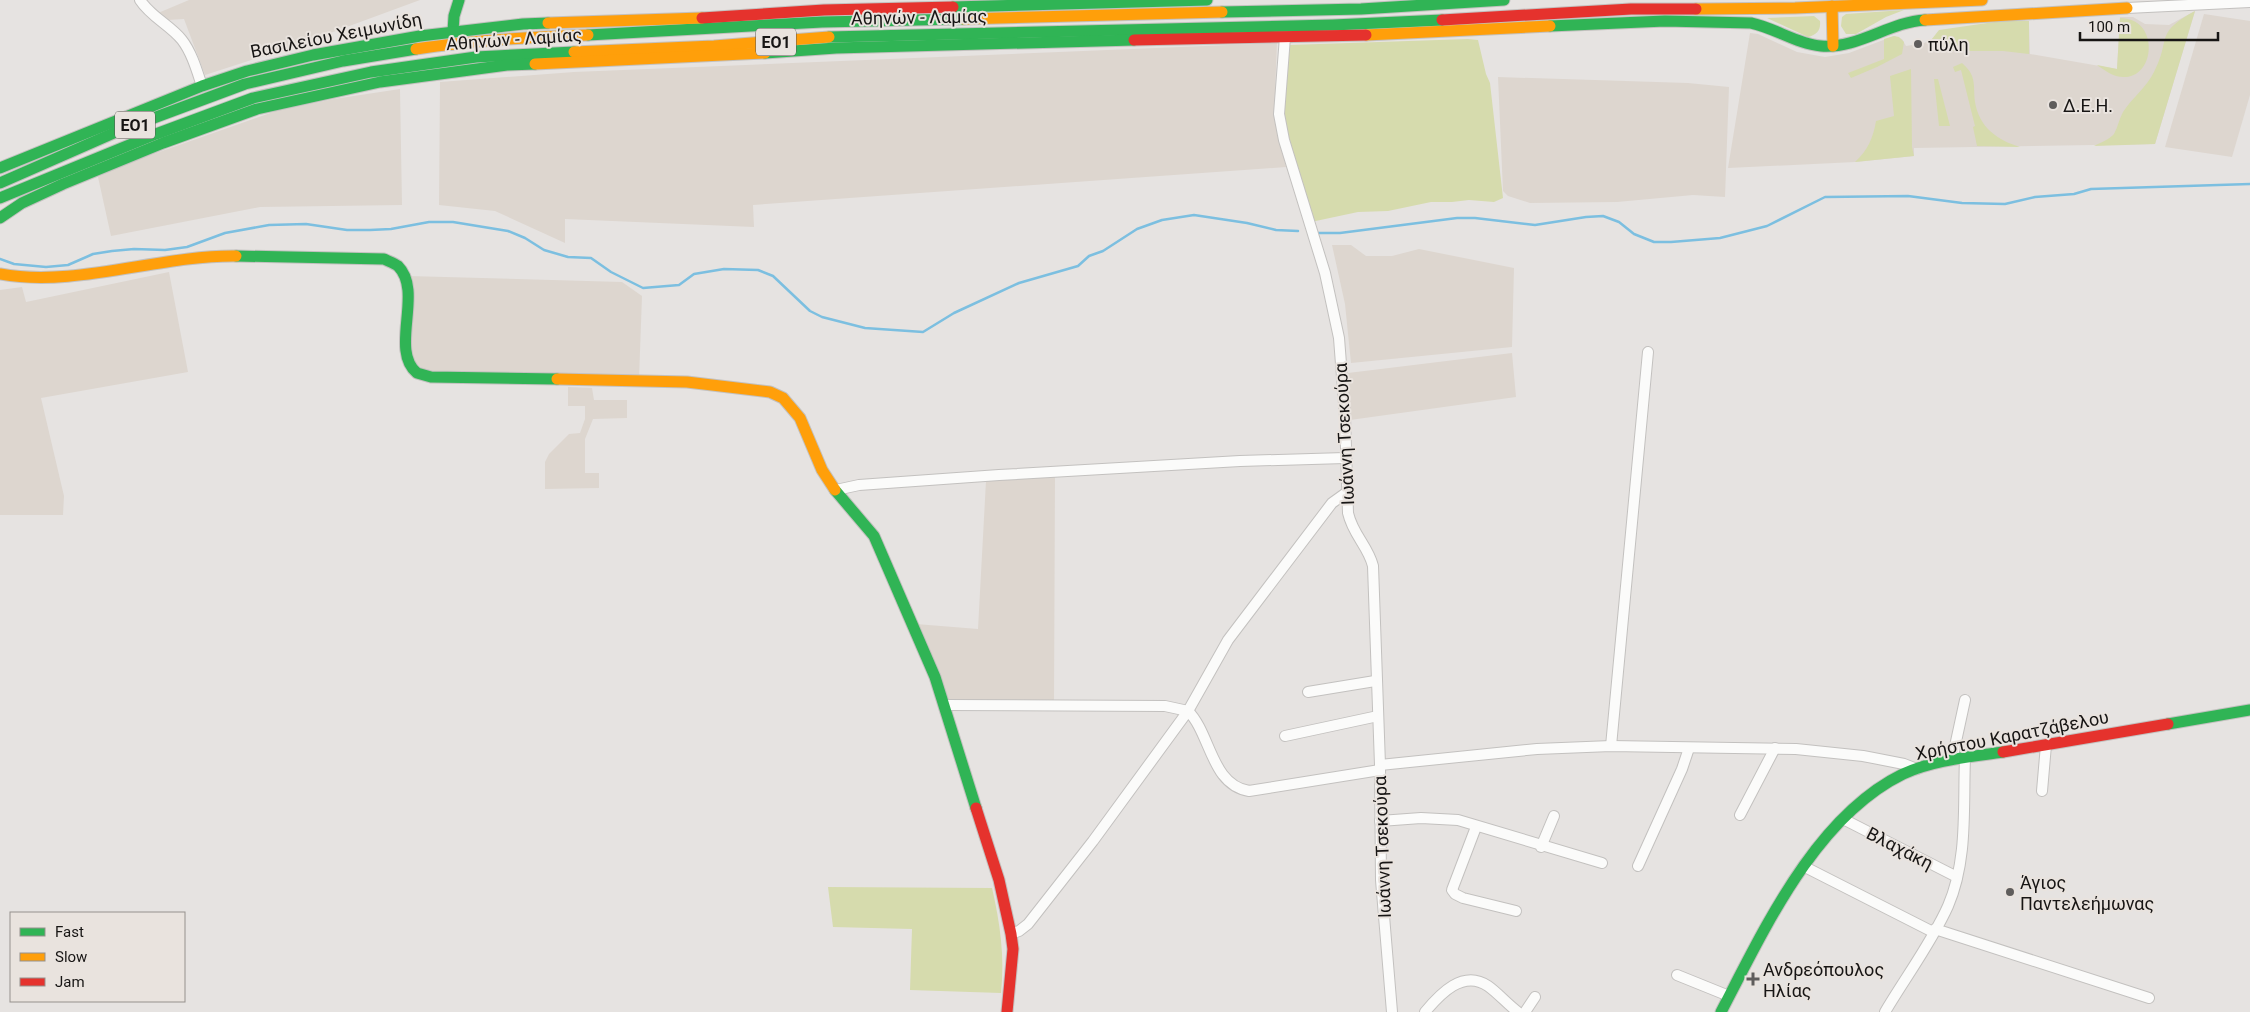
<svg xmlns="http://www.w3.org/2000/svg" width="2250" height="1012" viewBox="0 0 2250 1012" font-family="Roboto,sans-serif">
	<rect width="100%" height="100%" fill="#e6e3e1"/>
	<g fill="#ddd6cf">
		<path d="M 189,0 L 420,0 L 295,46 L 205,75 L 184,19 L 167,20 L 158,13 Z"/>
		<path d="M 2195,11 L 2155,144 L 1914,148 L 1914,156 L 1855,162 L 1728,168 L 1750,33 L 1758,34 L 1797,52 L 1825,57 L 1849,53 L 1894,36 L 1902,39 L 1906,46 L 1924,43 L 1938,36 L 2029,25 L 2030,54 L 2117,69 L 2120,17 L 2133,17 L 2145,24 L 2169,25 Z"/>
		<path d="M 2204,14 L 2250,21 L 2250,95 L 2232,157 L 2165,147 Z"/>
		<path d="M 1277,43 L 1274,117 L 1286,167 L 753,205 L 754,227 L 565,219 L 565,243 L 495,211 L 439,205 L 440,82 L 574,72 Z"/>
		<path d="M 1498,77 L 1688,83 L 1729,87 L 1725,197 L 1693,195 L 1617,202 L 1530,203 L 1508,196 L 1503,191 Z"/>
		<path d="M 400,89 L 402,205 L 260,207 L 111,236 L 98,177 L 122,165 L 276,111 L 334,99 Z"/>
		<path d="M 1332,245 L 1351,245 L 1366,256 L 1392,256 L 1419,249 L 1514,268 L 1512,347 L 1351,363 L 1345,304 Z"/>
		<path d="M 169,272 L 188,372 L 41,398 L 64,496 L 63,515 L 0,515 L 0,290 L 22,287 L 26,302 Z"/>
		<path d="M 408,276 L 622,282 L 642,296 L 639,379 L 430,372 L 413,363 Z"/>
		<path d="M 1512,353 L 1516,397 L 1350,420 L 1348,373 Z"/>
		<path d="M 568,387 L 592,388 L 594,400 L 627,400 L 627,418 L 593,419 L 585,439 L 585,473 L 599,473 L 599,488 L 545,489 L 545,462 L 549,454 L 569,434 L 580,433 L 585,419 L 585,406 L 568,406 Z"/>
		<path d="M 1055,477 L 1054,703 L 948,701 L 916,624 L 978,629 L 986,481 Z"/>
	</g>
	<g fill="#d6dbad">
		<path d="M 1904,10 L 1886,17 L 1856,34 L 1846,34 L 1841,26 L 1842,17 L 1846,14 Z"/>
		<path d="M 2195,11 L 2155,144 L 2094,146 C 2100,143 2110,139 2114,134 C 2118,127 2119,119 2123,112 C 2132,98 2146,88 2154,72 C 2172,38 2153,34 2195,11 Z"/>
		<path d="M 1814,16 L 1820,21 C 1821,30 1817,35 1808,37 L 1767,18 Z"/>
		<path d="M 2120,18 C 2159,18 2156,75 2126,77 C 2114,78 2106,71 2097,65 L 2117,69 Z"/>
		<path d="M 2001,21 L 2029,21 L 2029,54 L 2003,51 L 1945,51 L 1928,44 L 1939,30 Z"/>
		<path d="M 1894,36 L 1899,37 L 1904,42 L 1902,54 L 1877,67 L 1851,78 L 1848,73 L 1884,59 L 1884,39 Z"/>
		<path d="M 1468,39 L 1478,40 L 1486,74 L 1490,83 L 1503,198 L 1494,202 L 1469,200 L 1452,202 L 1431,202 L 1388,211 L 1358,212 L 1311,222 L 1282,115 L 1290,45 Z"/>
		<path d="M 1962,63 C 1977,76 1973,84 1975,102 C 1979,127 1997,140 2020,147 L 1977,146 L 1973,127 L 1975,126 L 1961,70 L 1955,72 L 1953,67 Z"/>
		<path d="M 1911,69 L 1912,147 L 1914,156 L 1855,162 C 1868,150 1873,138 1876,121 L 1894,116 L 1890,76 Z"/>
		<path d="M 1934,79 L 1938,79 L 1950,126 L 1939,126 Z"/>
		<path d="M 828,887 L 992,888 C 1000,923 1005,957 1001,993 L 910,990 L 912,929 L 833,927 Z"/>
	</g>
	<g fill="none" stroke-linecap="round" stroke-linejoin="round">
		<g stroke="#7cbfe0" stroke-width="2.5">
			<path d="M 1316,233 L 1340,233 L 1457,218 L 1475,218 L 1535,225 L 1586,217 L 1603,216 L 1619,222 L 1634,234 L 1654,242 L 1671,242 L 1720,238 L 1767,226 L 1825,197 L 1908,196 L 1962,203 L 2005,204 L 2035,197 L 2074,194 L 2091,189 L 2250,184"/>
			<path d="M 0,259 L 14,264 L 46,267 L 68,265 L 93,254 L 112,251 L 134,249 L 165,250 L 187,247 L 225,233 L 269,225 L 306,224 L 347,230 L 370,230 L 391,229 L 429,222 L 453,222 L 508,231 L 525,238 L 544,250 L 568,257 L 591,258 L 611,272 L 643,288 L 679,285 L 694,274 L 724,269 L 758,270 L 773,276 L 810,311 L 822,317 L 865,328 L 923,332 L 954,313 L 1019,283 L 1078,266 L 1089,256 L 1103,251 L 1137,229 L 1162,220 L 1194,215 L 1247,223 L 1276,230 L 1298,231"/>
		</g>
		<defs>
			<g id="street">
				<path d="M 140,0 C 151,17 170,25 182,40 C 192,53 197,71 202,86"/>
				<path d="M 2127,8 L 2250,2"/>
				<path d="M 1285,37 L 1279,114 L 1284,140 L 1325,273 L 1339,338 L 1345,416 L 1348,513 C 1353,535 1368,546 1373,566 L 1380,765 L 1381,880 L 1392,1012"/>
				<path d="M 836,490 L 859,485 L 999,475 L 1240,461 L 1345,458"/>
				<path d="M 1308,692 L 1375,681"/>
				<path d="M 944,705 L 1165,706 L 1188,711 C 1211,734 1211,785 1249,791 L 1380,770"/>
				<path d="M 1285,736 L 1378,716"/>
				<path d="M 1611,746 L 1648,352"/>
				<path d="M 1952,760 L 1965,700"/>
				<path d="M 1380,765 L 1537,749 L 1611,746 L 1796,749 L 1863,756 L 1904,764 L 1917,769"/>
				<path d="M 2042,791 L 2046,745"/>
				<path d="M 1740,815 L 1775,748"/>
				<path d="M 1843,819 L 1957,877"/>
				<path d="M 1380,821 L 1421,818 L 1458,820 L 1602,863"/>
				<path d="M 1476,827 L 1452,890 L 1455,894 L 1463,898 L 1516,911"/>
				<path d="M 1541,847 L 1554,816"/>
				<path d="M 1638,866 L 1682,769 L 1689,748"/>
				<path d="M 1805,867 L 1933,932"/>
				<path d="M 1935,929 L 2149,998"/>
				<path d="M 1011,934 L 1019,931 L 1028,924 L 1093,841 L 1188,711 L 1228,640 L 1332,503 L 1346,493"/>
				<path d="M 1677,975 L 1729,996"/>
				<path d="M 1425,1012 C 1440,994 1463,969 1488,986 C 1498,993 1507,1004 1518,1012"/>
				<path d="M 1525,1012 L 1535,997"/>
				<path d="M 1885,1012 C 1905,978 1932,942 1948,906 C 1968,860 1963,807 1965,758"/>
			</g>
			<g id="fast">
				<path d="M 953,7 L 1207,0"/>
				<path d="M 1222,12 L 1361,9 L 1504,0"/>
				<path d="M 1550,26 L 1665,21 L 1751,23 C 1775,28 1797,44 1821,46 C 1858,49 1889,22 1925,20"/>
				<path d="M 453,31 L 454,16 L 459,0"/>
				<path d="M 588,35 L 822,22 L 964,19"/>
				<path d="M 829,37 L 1333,25 L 1442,20"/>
				<path d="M 765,53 L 836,48 L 1134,40"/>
				<path d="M 0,168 L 202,86 L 247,71 L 313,55 L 420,36 L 523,24 L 548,23"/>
				<path d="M 0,183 L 116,132 L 245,84 L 343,61 L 416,49"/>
				<path d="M 0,198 L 156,134 L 253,98 L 371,72 L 476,57 L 574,52"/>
				<path d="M 0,218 L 22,203 L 63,184 L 163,143 L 257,109 L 380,82 L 507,65 L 535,64"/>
				<path d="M 236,256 L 384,259 C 388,261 394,263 398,266 C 424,292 389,350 417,373 L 431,377 L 557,379"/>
				<path d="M 835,490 L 874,536 L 935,677 L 976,808"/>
				<path d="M 2168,724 L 2250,710"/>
				<path d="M 1721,1012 C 1764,930 1815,817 1903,774 C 1933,760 1970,757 2003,752"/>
			</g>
			<g id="slow">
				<path d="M 1832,6 L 1833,46"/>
				<path d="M 1696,9 L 1795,8 L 1982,0"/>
				<path d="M 964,19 L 1222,12"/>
				<path d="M 1925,20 L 2127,8"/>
				<path d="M 548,23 L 702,18"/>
				<path d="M 1366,35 L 1550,26"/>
				<path d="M 416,49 C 473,40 530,37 588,35"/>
				<path d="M 574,52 L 714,46 L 829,37"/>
				<path d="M 535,64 L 765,53"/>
				<path d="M 0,274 C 76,288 159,255 236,256"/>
				<path d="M 557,379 L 687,382 L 770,392 L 783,398 L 800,418 L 822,470 L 835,490"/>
			</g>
			<g id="jam">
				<path d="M 702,18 L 824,10 L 953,7"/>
				<path d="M 1442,20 L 1631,9 L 1696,9"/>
				<path d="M 1134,40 L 1366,35"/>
				<path d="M 2003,752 L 2168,724"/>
				<path d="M 976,808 L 999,880 L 1011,934 L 1013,949 L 1007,1012"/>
			</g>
		</defs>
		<use href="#street" stroke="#c3c1bf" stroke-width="12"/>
		<use href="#fast" stroke="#c3c1bf" stroke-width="13"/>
		<use href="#slow" stroke="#c3c1bf" stroke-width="13"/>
		<use href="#jam" stroke="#c3c1bf" stroke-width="13"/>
		<use href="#street" stroke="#fbfbfa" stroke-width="10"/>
		<use href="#fast" stroke="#30b455" stroke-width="11"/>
		<use href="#slow" stroke="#ff9f0a" stroke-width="11"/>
		<use href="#jam" stroke="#e5322d" stroke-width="11"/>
	</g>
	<g fill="#5f5d5c" stroke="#e9e3de" stroke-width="2">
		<circle cx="1918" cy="44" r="5"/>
		<circle cx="2053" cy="105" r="5"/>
		<circle cx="2010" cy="892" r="5"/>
		<path d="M1750.5 971.5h5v5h5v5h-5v5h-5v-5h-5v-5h5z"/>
	</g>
	<g text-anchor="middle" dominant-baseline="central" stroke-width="4" stroke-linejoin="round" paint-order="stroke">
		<g fill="#e9e3de" stroke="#565351" stroke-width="1">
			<rect x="756" y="28.5" width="40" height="27" rx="4"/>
			<rect x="115" y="111.5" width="40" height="27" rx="4"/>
		</g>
		<g font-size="16" font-weight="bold" fill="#171514">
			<text x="776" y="42">ΕΟ1</text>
			<text x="135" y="125">ΕΟ1</text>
		</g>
		<g font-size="18" fill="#171514" stroke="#e9e3de">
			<text transform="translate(919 17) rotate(-1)">Αθηνών - Λαμίας</text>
			<text transform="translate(336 35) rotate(-11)">Βασιλείου Χειμωνίδη</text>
			<text transform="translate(514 39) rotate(-4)">Αθηνών - Λαμίας</text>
			<text transform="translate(1344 434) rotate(-93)">Ιωάννη Τσεκούρα</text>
			<text transform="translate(2012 735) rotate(-11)">Χρήστου Καρατζάβελου</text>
			<text transform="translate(1382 847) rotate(-92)">Ιωάννη Τσεκούρα</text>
			<text transform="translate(1900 848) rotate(27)">Βλαχάκη</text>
		</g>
		<g font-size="18" fill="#171514" stroke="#e9e3de" text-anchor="start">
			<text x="1928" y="44">πύλη</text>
			<text x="2063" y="105">Δ.Ε.Η.</text>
			<text x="2020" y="882">Άγιος<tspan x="2020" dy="21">Παντελεήμωνας</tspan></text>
			<text x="1763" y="969">Ανδρεόπουλος<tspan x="1763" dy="21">Ηλίας</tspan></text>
		</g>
	</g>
	<rect x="10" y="912" width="175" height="90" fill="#e9e3de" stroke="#95918d"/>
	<rect x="20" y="928" width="25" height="8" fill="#30b455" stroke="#95918d"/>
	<text x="55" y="937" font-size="15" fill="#171514">Fast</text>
	<rect x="20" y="953" width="25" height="8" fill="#ff9f0a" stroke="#95918d"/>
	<text x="55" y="962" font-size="15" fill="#171514">Slow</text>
	<rect x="20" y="978" width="25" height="8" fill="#e5322d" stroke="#95918d"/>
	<text x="55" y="987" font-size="15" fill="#171514">Jam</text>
	<path d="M2080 32v8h138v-8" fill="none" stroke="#171514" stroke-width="2.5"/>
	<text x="2088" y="32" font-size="15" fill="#171514" stroke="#e9e3de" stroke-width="4" paint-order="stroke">100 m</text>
</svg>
